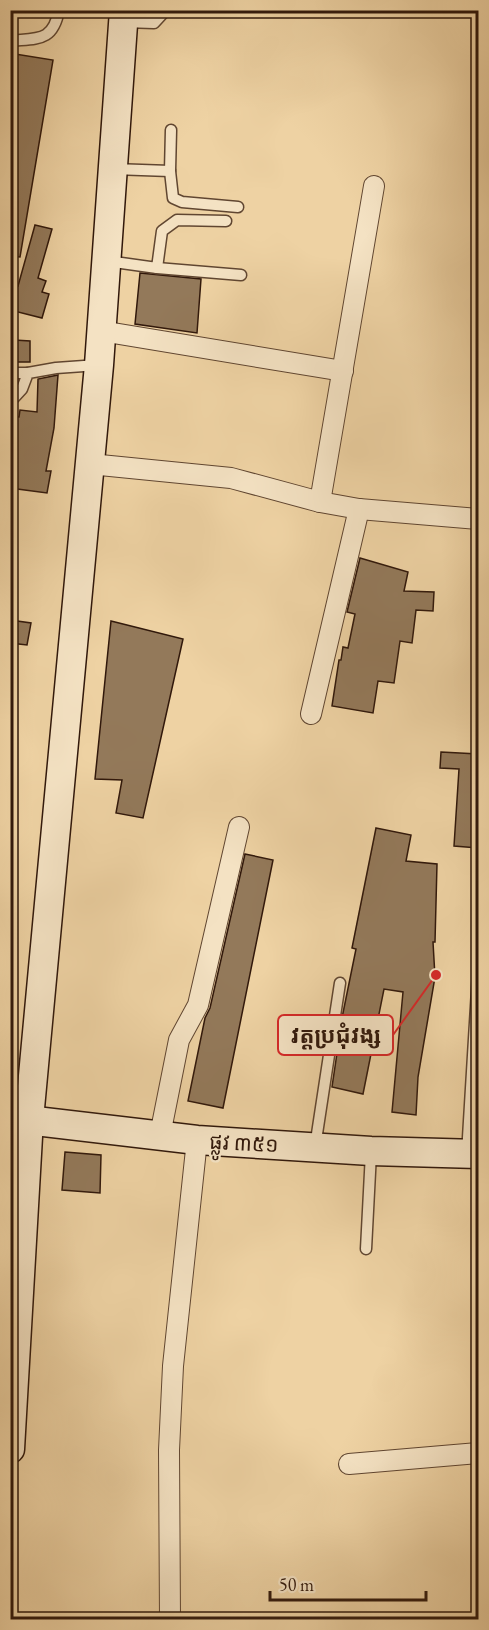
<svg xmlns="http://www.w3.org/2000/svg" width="489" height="1630" viewBox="0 0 489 1630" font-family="'EB Garamond','Noto Sans Khmer',serif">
	<rect width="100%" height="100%" fill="#eed2a3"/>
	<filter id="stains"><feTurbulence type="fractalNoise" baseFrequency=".00333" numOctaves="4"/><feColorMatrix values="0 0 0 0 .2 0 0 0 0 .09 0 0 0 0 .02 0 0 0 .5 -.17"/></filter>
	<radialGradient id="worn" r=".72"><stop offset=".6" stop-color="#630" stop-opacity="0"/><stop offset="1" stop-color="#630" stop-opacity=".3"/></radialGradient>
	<g fill="#93795a" stroke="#31180b" stroke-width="1.5">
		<path d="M 15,54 L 53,60 L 20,257 L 10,256 L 10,76 Z"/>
		<path d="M 35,225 L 52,229 L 38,278 L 46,281 L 42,292 L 49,294 L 42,318 L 10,310 L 10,284 L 18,286 Z"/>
		<path d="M 140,273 L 201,279 L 197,333 L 135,324 Z"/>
		<path d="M 14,340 L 30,341 L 30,362 L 14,362 Z"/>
		<path d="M 58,375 L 54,428 L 46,471 L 51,471 L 47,493 L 10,488 L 10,416 L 19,417 L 20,410 L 37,412 L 38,379 Z"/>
		<path d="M 360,558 L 408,572 L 404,591 L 434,592 L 433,611 L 416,610 L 412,643 L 400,641 L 394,683 L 378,681 L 373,713 L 332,706 L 339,660 L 341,660 L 343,647 L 348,648 L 355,614 L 347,612 Z"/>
		<path d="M 10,620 L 31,623 L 27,645 L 10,643 Z"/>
		<path d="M 111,621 L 183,639 L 143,818 L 116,813 L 122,780 L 95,779 Z"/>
		<path d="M 441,752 L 478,754 L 478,848 L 454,846 L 459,769 L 440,768 Z"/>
		<path d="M 376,828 L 411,835 L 406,861 L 437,864 L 435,942 L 433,942 L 435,977 L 418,1077 L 416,1115 L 392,1112 L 403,992 L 384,989 L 363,1094 L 332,1087 L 343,1013 L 356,949 L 352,948 Z"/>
		<path d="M 245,854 L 273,860 L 223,1108 L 188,1101 L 205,1018 L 210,1008 Z"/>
		<path d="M 65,1152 L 101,1155 L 100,1193 L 62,1190 Z"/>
	</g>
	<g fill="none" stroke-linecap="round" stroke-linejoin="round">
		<defs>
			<g id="lane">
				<path d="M 124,22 L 154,23 L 166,10"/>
				<path d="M 10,41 C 38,38 53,42 59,10"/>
				<path d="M 171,130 L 170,171 L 173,198 L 182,202 L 238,207"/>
				<path d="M 113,169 L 170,171"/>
				<path d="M 107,261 L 157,268 L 162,231 L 177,220 L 226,221"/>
				<path d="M 157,268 L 241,275"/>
				<path d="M 10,373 L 28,373"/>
				<path d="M 10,402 L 22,389 L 28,373 L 56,368 L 98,365"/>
				<path d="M 315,1147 L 340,983"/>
				<path d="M 467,1154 L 478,973"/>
				<path d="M 366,1249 L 371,1153"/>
			</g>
			<g id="street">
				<path d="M 101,331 L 343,371"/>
				<path d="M 90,464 L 231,478 L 320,502 L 359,509 L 478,519"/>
				<path d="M 320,502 L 374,186"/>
				<path d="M 311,714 L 359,509"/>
				<path d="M 160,1135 L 179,1040 L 198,1005 L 239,827"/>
				<path d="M 349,1464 L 478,1453"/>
				<path d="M 170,1620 L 169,1450 L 173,1366 L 197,1140"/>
			</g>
			<g id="secondary">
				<path d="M 10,1118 L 197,1140 L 371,1151 L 478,1154"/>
				<path d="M 10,1449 L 29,1119 L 99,365 L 124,10"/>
			</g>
		</defs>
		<use href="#lane" stroke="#604631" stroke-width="13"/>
		<use href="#street" stroke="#604631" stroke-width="22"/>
		<use href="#secondary" stroke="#31180b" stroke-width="31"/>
		<use href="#lane" stroke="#f4e2c3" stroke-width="10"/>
		<use href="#street" stroke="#f4e2c3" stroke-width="20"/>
		<use href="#secondary" stroke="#f4e2c3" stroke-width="28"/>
	</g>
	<g text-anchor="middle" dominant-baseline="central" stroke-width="4.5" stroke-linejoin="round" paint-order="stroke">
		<g font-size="21" fill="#31180b" stroke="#f4e2c3">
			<text transform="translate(244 1143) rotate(3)">ផ្លូវ ៣៥១</text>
		</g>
	</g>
	<path fill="none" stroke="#d62828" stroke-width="2" d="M436 975L393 1035"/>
	<circle fill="#d62828" stroke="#f4e2c3" stroke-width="2" cx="436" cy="975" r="6"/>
	<rect fill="#f4e2c3" stroke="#d62828" stroke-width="2" x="278" y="1015" width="115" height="40" rx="6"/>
	<g font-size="22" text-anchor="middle" font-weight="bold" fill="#31180b">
		<text x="336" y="1043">វត្តប្រជុំវង្ស</text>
	</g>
	<rect width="489" height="1630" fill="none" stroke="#eed2a3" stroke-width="36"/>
	<rect x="12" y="12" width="465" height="1606" fill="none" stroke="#31180b" stroke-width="3"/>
	<rect x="18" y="18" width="453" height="1594" fill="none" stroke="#31180b" stroke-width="1.5"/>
	<path d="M270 1591v9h156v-9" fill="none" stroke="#31180b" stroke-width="3"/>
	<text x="279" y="1591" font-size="18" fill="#31180b" stroke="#f4e2c3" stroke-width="4.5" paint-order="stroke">50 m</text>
	<rect width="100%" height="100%" filter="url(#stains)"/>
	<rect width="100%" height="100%" fill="url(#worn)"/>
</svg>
